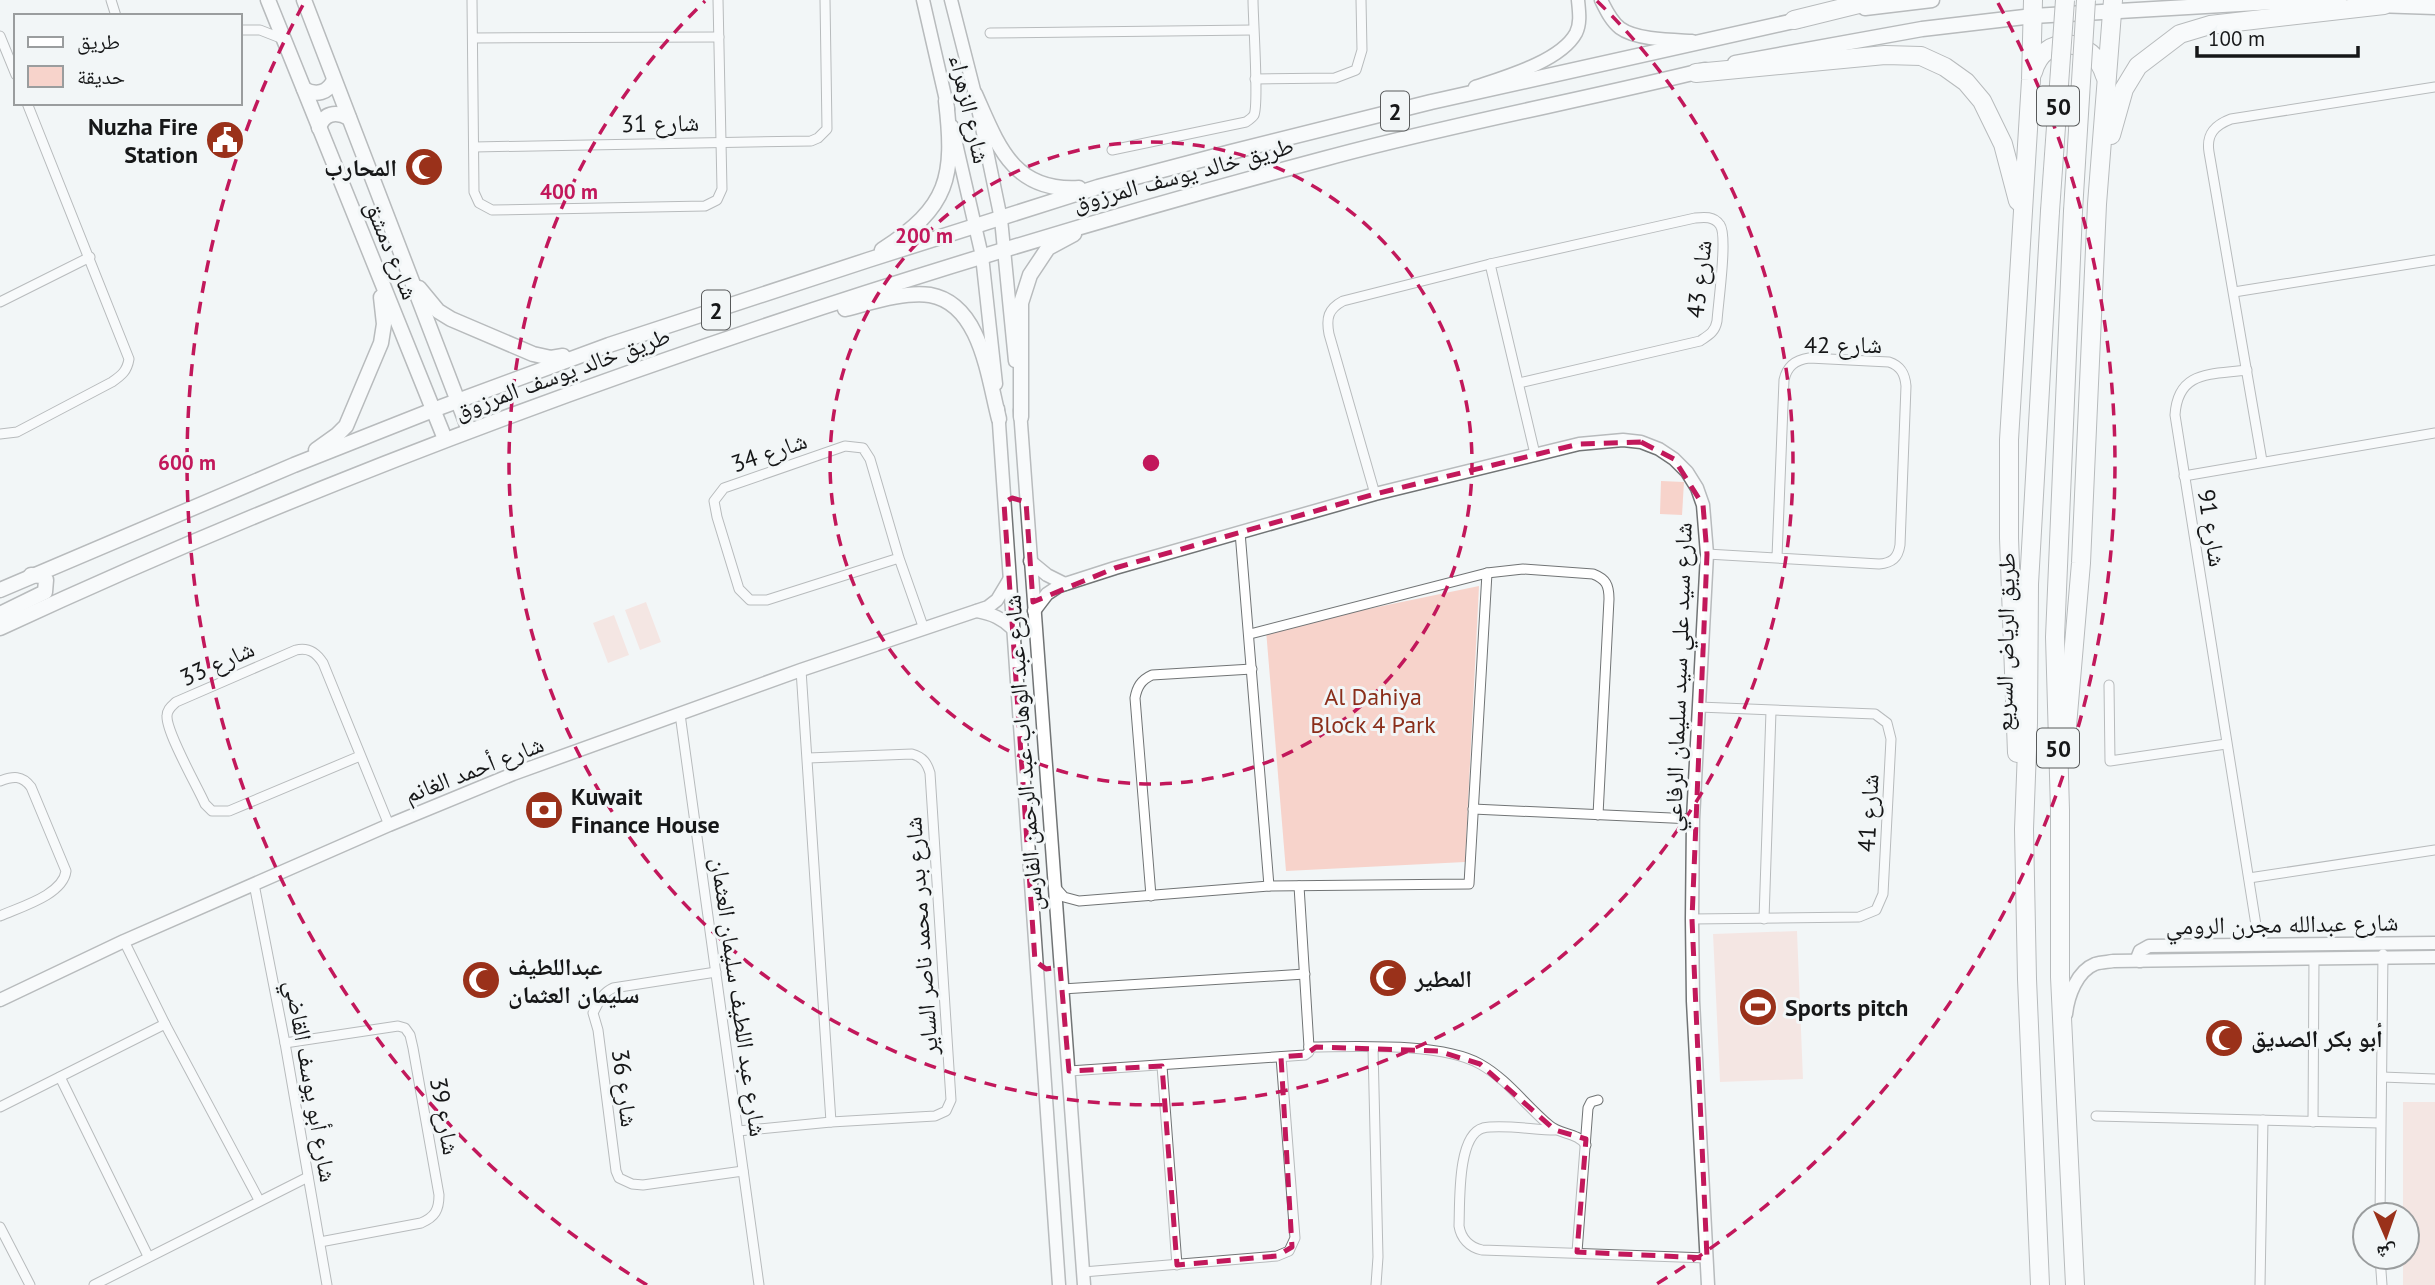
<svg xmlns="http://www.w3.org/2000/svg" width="2435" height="1285" viewBox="0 0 2435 1285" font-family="'PT Sans','Noto Naskh Arabic',sans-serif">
	<rect width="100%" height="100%" fill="#f2f6f7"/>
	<g fill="#f7d3cb">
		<path d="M 1661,481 L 1684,482 L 1682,515 L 1660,514 Z"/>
		<path d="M 1479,586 L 1465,862 L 1286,871 L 1266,630 Z"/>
		<path d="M 646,602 L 661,642 L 640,650 L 625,610 Z"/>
		<path d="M 614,615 L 629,655 L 608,663 L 593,623 Z"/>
		<path d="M 1797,931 L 1803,1079 L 1720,1082 L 1713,934 Z"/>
		<path d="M 2435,1102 L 2435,1285 L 2403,1285 L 2403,1257 L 2407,1257 L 2407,1215 L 2403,1215 L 2403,1102 Z"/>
	</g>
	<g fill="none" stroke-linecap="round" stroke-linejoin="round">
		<defs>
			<g id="minor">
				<path d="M 111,0 L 116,16"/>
				<path d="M 472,0 L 474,192 L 479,203 L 492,210 L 705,206 L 717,200 L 722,189 L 718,0"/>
				<path d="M 240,30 L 260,30 L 283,39"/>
				<path d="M 990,33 L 1253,30"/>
				<path d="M 0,36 L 16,75"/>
				<path d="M 473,38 L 719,37"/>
				<path d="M 1255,79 L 1335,78 L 1356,70 L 1362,50 L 1361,0"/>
				<path d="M 474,147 L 811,141 L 818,138 L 827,129 L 825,0"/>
				<path d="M 1112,150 L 1246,122 C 1249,120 1252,118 1254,115 C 1259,104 1253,18 1253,0"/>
				<path d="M 1490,264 L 1535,454"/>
				<path d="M 2234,292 L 2435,260"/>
				<path d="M 0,302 L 90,257"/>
				<path d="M 2247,370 C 2211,375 2178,370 2175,415 L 2259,944"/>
				<path d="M 0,434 L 17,432 L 112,382 C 122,375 127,371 129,359 L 27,103"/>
				<path d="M 2262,461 L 2209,152 C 2206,134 2215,125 2231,119 L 2435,87"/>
				<path d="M 2184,476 L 2435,433"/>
				<path d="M 1375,494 L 1329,334 C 1326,318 1328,309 1343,301 L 1490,264 L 1695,218 C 1704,217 1714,216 1720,225 C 1728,236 1718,304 1717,321 C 1715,332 1709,335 1700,341 L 1519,383"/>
				<path d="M 1240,532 L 1269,886"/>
				<path d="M 1707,554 L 1879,564 C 1892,563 1898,558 1900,545 L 1906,386 C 1905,374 1901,366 1889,362 L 1809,358 C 1795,360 1787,366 1784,380 L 1777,557"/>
				<path d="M 899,558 L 767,600 L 750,600 L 739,589 L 717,517 L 714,501 L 724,488 L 845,446 L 863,448 L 870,459 L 899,558 L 924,629"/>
				<path d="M 1250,634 L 1487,573 L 1523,569 L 1593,574 C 1606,579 1609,585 1609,599 L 1598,815"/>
				<path d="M 801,670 L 831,1122"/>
				<path d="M 2109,685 L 2110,761 L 2226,744"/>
				<path d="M 680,714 L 759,1285"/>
				<path d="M 360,756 L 229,811 L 212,811 L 205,804 C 197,786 166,732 167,716 C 167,709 172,706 176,702 L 296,650 C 308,647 316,652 323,663 L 389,825"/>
				<path d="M 0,781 C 13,776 22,775 31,787 L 66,871 C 63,895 20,907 0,916"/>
				<path d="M 1473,809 L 1693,819"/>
				<path d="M 2249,878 L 2435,850"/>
				<path d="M 254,884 L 285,1043 L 327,1285"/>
				<path d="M 1299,886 L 1309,1047"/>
				<path d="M 1056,888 L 1064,897 L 1079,901 L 1269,886 L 1469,884 L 1487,573"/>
				<path d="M 1151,896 L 1135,698 C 1137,687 1141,680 1152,675 L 1252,669"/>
				<path d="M 1692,919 L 1859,917 L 1876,910 L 1883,894 L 1891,739 L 1887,723 L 1875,714 L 1699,707"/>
				<path d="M 1764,919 L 1771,711"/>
				<path d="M 124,941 L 165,1024 L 259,1200"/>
				<path d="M 716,972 L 613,988 C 602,993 599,1002 593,1013 L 598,1030 L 616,1171 L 619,1178 L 632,1184 L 643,1185 L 743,1171"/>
				<path d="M 1062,989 L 1305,974"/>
				<path d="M 285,1043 L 398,1026 L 405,1028 L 410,1035 L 413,1048 L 439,1195 C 439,1210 435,1217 421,1223 L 320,1242"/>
				<path d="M 1309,1047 C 1356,1047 1440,1042 1480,1064 C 1507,1079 1526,1106 1549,1125 C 1560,1135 1577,1132 1586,1145"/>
				<path d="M 1373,1048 L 1378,1257 L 1376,1285"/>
				<path d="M 1162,1066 L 1177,1265"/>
				<path d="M 1069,1071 L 1305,1055 L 1309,1052 L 1309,1047"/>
				<path d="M 60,1077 L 148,1256"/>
				<path d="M 2382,1077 L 2435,1079"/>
				<path d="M 0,1107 L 165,1024"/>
				<path d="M 2096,1116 L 2380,1123"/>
				<path d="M 2313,1122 L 2314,958"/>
				<path d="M 1555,1130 C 1535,1130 1502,1124 1483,1128 C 1457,1135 1460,1203 1459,1226 C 1461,1238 1469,1247 1482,1250 L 1707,1258"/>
				<path d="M 738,1131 L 831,1122 L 935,1116 L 946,1111 L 951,1100 L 930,773 C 927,763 923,757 912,754 L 808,758"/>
				<path d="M 2380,1215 L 2383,954"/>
				<path d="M 0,1227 L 30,1285"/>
				<path d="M 1577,1252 L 1588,1108 L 1591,1102 L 1598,1100"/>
				<path d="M 2380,1257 L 2382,1285"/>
				<path d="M 1083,1272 L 1277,1256 L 1289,1251 L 1295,1238 L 1281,1057"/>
				<path d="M 94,1285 L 308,1177"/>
				<path d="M 2260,1285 L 2263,1120"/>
			</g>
			<g id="tertiary">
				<path d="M 923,0 L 948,109"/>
				<path d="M 951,0 L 975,94 L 1001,219 L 1015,361"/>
				<path d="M 1601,0 C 1606,10 1611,21 1620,28 C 1636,40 1673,40 1692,41"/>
				<path d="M 1475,87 C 1505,77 1561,61 1576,33 C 1581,23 1579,11 1578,0"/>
				<path d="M 952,126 L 982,256 L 996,384"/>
				<path d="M 998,409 L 1059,1285"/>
				<path d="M 1020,410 L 1084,1285"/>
				<path d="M 1030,561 L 1047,575 L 1065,584"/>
				<path d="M 977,611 C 992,614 1002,618 1013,629"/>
				<path d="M 1034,611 L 1047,594 L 1059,586 L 1115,568 L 1375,494 L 1579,444 L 1623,440 L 1641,442 L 1659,449 L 1674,459 L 1687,472 L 1697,488 L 1703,505 L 1707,554 L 1693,819 L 1692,919 L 1693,1001 L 1708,1285"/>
				<path d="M 0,1000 L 124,941 L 389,825 L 513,774 L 801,670 L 988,607 L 997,600 L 1009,580"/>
			</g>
			<g id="secondary">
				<path d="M 2140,961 L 2138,956 L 2140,951 L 2149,946 L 2435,943"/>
				<path d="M 2066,1014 C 2068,996 2077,971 2095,964 C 2101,962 2108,962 2113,961 L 2435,957"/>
			</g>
			<g id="primary">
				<path d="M 268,0 L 445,439"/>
				<path d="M 304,0 L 469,430"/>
				<path d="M 2375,5 L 2435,7"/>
				<path d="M 1865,8 L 1932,0"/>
				<path d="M 1735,63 L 1922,29 L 2033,16 L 2274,2 L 2340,4"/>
				<path d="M 304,89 C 316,96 328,93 334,80"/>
				<path d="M 975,94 C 998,146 1013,192 1079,188"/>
				<path d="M 319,128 C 323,113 336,111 349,118"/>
				<path d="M 882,250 C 949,207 955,177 946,101"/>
				<path d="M 419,288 L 438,311 L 451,319 L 533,354 L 551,358 L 563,356"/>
				<path d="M 845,309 C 869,303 905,291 930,295 C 981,304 988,377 999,419"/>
				<path d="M 1021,417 L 1021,303 L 1030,275 L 1048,248 L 1074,234"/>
				<path d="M 316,450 L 337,435 L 346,426 L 381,343 L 384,324 L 381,297"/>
				<path d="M 0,590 L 294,465 L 433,410 L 609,345 L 868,260 L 1098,187 L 1231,152 L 1431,102 L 1803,19"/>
				<path d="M 0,614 L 45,592 L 46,580 L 41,576 L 31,575"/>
				<path d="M 0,628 C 426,430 873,279 1327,158 C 1452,124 1579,101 1705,70"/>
			</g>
			<g id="motorway">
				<path d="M 1794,20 L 1875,0"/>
				<path d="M 2033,72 C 2044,32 2094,37 2105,76"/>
				<path d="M 1696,73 L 1885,55 L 1921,56 L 1945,67 L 1966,82 L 1982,101 L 2003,144 L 2018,201"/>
				<path d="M 2111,135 L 2124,89 L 2138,66 L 2180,34 L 2210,25 L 2384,5"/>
				<path d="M 2073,211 L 2055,637 L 2060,810 L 2060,977 L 2075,1285"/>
				<path d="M 2067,726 L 2081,563 L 2097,204 L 2113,0"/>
				<path d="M 2017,753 L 2009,538 L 2009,440 L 2031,80 L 2033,0"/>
				<path d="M 2040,1285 L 2027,979 L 2024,829 L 2028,723 L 2029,584 L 2050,211"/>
			</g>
		</defs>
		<use href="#minor" stroke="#717475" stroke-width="11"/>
		<use href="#tertiary" stroke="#717475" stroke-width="15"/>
		<use href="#secondary" stroke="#717475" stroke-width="15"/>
		<use href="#primary" stroke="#717475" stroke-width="17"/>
		<use href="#motorway" stroke="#717475" stroke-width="20"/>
		<use href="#minor" stroke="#fff" stroke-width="9"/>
		<use href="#tertiary" stroke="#fff" stroke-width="12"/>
		<use href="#secondary" stroke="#fff" stroke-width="12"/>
		<use href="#primary" stroke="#fff" stroke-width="14"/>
		<use href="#motorway" stroke="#fff" stroke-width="18"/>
		<defs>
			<g id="motorway-bridge">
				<path d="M 2050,211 L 2065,0"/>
				<path d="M 2073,211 L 2086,0"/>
			</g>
		</defs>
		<use href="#motorway-bridge" stroke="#717475" stroke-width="20" stroke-linecap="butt"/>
		<use href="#motorway-bridge" stroke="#fff" stroke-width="18"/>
	</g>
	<path d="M0 0H2435V1285H0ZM 1641,442 L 1674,459 L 1703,505 L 1707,554 L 1692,919 L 1707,1258 L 1577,1252 L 1586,1139 L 1555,1130 L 1480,1064 L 1438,1051 L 1316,1047 L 1305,1055 L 1281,1057 L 1292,1247 L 1277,1256 L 1177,1265 L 1162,1066 L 1069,1071 L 1060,967 L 1046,969 L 1035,961 L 1004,503 L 1012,498 L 1026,502 L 1033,602 L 1115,568 L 1375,494 L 1579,444 Z" fill="#f2f6f7" fill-opacity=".55" fill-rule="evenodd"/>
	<path fill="none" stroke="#c2185b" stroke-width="5" stroke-dasharray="14 9" stroke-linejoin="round" d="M 1641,442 L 1674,459 L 1703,505 L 1707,554 L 1692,919 L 1707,1258 L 1577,1252 L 1586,1139 L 1555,1130 L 1480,1064 L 1438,1051 L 1316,1047 L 1305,1055 L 1281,1057 L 1292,1247 L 1277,1256 L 1177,1265 L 1162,1066 L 1069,1071 L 1060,967 L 1046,969 L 1035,961 L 1004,503 L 1012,498 L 1026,502 L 1033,602 L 1115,568 L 1375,494 L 1579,444 Z"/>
	<g fill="none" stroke="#c2185b" stroke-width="3.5" stroke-dasharray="12 9">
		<circle cx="1151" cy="463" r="321"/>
		<path d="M1597 1A642 642 0 1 1 705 1"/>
		<path d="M647 1285A964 964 0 0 1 304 3M1998 3A964 964 0 0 1 1655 1285"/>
	</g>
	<defs>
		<symbol id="civic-disc" viewBox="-11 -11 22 22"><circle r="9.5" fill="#9a311a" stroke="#f2f6f7"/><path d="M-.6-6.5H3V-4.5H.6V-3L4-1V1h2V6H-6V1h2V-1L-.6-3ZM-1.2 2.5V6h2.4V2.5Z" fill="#fff"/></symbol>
		<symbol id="mosque-disc" viewBox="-11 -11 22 22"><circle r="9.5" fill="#9a311a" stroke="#f2f6f7"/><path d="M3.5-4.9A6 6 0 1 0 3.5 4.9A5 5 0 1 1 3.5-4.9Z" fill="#fff"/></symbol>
		<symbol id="bank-disc" viewBox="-11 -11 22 22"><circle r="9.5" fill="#9a311a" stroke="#f2f6f7"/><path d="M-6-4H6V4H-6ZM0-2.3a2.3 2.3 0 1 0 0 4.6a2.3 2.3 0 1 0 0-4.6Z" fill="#fff"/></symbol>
		<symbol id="stadium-disc" viewBox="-11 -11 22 22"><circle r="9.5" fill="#9a311a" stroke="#f2f6f7"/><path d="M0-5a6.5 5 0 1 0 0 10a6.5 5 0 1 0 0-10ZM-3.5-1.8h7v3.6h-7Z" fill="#fff"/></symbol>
	</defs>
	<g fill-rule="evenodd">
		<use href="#civic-disc" x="203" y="118" width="44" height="44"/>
		<use href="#mosque-disc" x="402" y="145" width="44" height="44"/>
		<use href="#bank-disc" x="522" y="788" width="44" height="44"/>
		<use href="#mosque-disc" x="1366" y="956" width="44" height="44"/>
		<use href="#mosque-disc" x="459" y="958" width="44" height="44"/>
		<use href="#stadium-disc" x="1736" y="985" width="44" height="44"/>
		<use href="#mosque-disc" x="2202" y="1016" width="44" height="44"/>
	</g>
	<g text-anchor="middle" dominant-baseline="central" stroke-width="6" stroke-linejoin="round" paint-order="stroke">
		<g fill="#f2f6f7" stroke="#585a5b" stroke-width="2">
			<rect x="2037" y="86.5" width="42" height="39" rx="5"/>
			<rect x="1381" y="91.5" width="28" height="39" rx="5"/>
			<rect x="702" y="290.5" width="28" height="39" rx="5"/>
			<rect x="2037" y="728.5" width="42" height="39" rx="5"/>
		</g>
		<g font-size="23" font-weight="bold" fill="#161718">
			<text x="2058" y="106">50</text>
			<text x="1395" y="111">2</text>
			<text x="716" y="310">2</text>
			<text x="2058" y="748">50</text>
		</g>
		<g font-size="24" fill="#161718" stroke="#f2f6f7">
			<text transform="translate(970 109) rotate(77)">شارع الزهراء</text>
			<text transform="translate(660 123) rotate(-1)">شارع 31</text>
			<text transform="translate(1183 174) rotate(-15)">طريق خالد يوسف المرزوق</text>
			<text transform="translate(392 250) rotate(68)">شارع دمشق</text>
			<text transform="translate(1699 279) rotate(-84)">شارع 43</text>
			<text x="1843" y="344">شارع 42</text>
			<text transform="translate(562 373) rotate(-20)">طريق خالد يوسف المرزوق</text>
			<text transform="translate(769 452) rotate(-19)">شارع 34</text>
			<text transform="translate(2212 528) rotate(81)">شارع 91</text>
			<text transform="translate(2005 642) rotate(-89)">طريق الرياض السريع</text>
			<text transform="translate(217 663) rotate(-24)">شارع 33</text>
			<text transform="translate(1678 677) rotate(-88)">شارع سيد علي سيد سليمان الرفاعي</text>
			<text transform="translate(1023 753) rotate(-94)">شارع عبد الوهاب عبد الرحمن الفارس</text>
			<text transform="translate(474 769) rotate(-21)">شارع أحمد الغانم</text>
			<text transform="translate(1868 813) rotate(-87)">شارع 41</text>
			<text transform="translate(2282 924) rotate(-1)">شارع عبدالله مجرن الرومي</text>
			<text transform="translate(921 936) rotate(-94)">شارع بدر محمد ناصر الساير</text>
			<text transform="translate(739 997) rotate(82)">شارع عبد اللطيف سليمان العثمان</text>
			<text transform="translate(311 1081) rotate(80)">شارع أبو يوسف القاضي</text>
			<text transform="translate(625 1088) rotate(83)">شارع 36</text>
			<text transform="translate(445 1116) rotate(80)">شارع 39</text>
		</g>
		<g font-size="24" font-weight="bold" fill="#161718" stroke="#f2f6f7" text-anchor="start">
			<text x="198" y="126" text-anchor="end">Nuzha Fire<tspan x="198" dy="28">Station</tspan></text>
			<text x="397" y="167" text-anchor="end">المحارب</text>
			<text x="571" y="796">Kuwait<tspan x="571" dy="28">Finance House</tspan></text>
			<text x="508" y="966">عبداللطيف<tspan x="508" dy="28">سليمان العثمان</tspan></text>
			<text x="1415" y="978">المطير</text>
			<text x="1785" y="1007">Sports pitch</text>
			<text x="2251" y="1038">أبو بكر الصديق</text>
		</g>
		<g font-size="24" fill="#8a2e1a" stroke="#f2f6f7">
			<text x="1373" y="696">Al Dahiya<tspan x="1373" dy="28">Block 4 Park</tspan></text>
		</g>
	</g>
	<circle cx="1151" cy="463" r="10" fill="#c2185b" stroke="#f2f6f7" stroke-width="3.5"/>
	<g font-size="21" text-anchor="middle" font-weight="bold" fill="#c2185b" stroke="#f2f6f7" stroke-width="6" stroke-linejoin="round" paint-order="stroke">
		<text x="569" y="199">400 m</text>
		<text x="924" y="243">200 m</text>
		<text x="187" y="470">600 m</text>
	</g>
	<rect x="14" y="14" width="228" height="91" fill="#f2f6f7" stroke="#9a9d9e" stroke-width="2"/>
	<rect x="28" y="37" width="35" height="10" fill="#ffffff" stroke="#9a9d9e" stroke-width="2"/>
	<text x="77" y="49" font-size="21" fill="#161718">طريق</text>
	<rect x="28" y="66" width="35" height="21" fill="#f7d3cb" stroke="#9a9d9e" stroke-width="2"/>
	<text x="77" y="84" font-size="21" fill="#161718">حديقة</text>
	<g transform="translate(2386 1236) rotate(178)"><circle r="33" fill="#f2f6f7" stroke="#9a9d9e" stroke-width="2"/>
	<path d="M0-5L12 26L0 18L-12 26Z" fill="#9a311a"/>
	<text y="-10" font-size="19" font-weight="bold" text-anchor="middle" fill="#161718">ش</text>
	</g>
	<path d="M2197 46v10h161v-10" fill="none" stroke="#161718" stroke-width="3.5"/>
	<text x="2208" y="46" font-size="21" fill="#161718" stroke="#f2f6f7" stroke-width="5" paint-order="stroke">100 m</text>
</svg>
